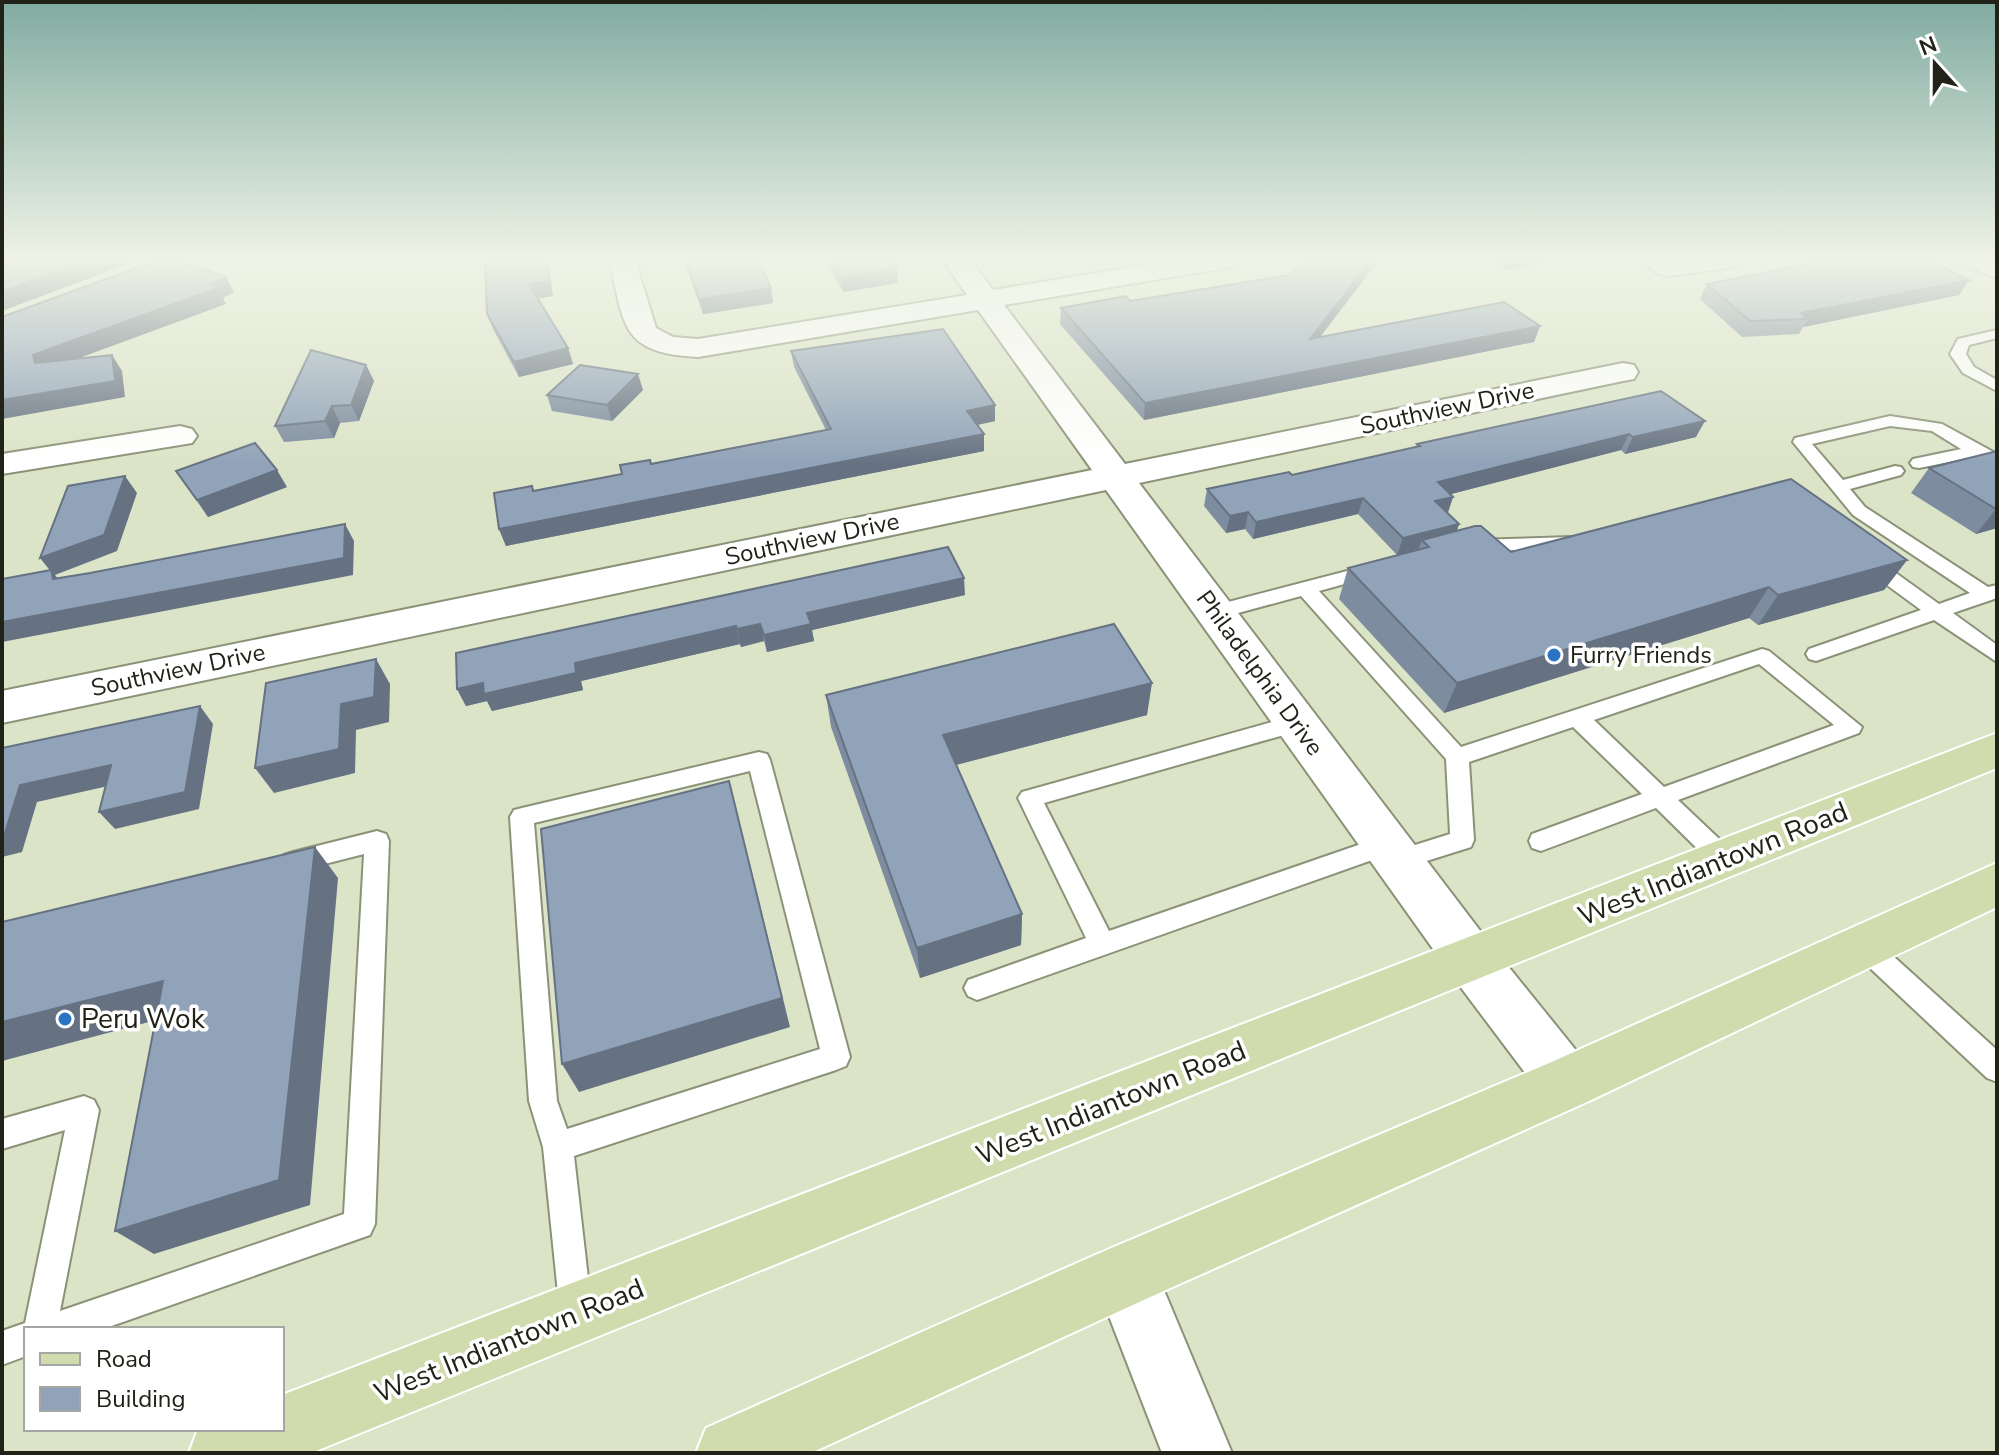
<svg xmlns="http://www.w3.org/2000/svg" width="1999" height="1455" viewBox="0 0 1999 1455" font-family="'Nunito Sans',sans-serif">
	<rect width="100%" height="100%" fill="#dce4c8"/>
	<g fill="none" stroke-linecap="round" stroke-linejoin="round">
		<defs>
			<g id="lane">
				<path d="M 1997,330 L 1997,338 L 1969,345 L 1966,354 L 1974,367 L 1997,380 L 1997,391 L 1963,373 L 1950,354 L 1958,339 Z"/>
				<path d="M 1890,416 L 1942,424 L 1997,454 L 1997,464 L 1974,457 L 1919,468 L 1913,467 L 1910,463 L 1913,459 L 1961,449 L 1932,431 L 1890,426 L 1812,444 L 1843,480 L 1895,466 L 1901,467 L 1904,471 L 1901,475 L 1850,489 L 1865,507 L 1988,587 L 1997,585 L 1997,598 L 1953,613 L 1997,645 L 1997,662 L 1934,620 L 1816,661 L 1809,659 L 1806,654 L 1809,649 L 1921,610 L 1861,566 L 1859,562 L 1861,558 L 1875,558 L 1939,604 L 1970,593 L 1853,515 L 1793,442 L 1795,438 Z"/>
				<path d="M 1571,537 L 1578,539 L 1580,543 L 1578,547 L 1473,552 L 1464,546 L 1473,540 Z"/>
				<path d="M 1374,564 L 1384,570 L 1381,574 L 1319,591 L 1461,747 L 1762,649 L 1769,651 L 1862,727 L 1859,733 L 1678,800 L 1733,852 L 1736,859 L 1733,866 L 1724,869 L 1715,866 L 1656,808 L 1541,851 L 1532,848 L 1529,841 L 1532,834 L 1642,794 L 1573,727 L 1469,762 L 1474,840 L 1471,847 L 1398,870 L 1389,867 L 1386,860 L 1389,854 L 977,1000 L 968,996 L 964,988 L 968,980 L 1086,938 L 1018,798 L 1022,792 L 1297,715 L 1305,717 L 1308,723 L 1305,729 L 1044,803 L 1109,931 L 1387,835 L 1396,838 L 1399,845 L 1396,851 L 1450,834 L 1446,759 L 1301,596 L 1216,619 L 1206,612 L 1209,607 ZM 1759,664 L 1834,725 L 1664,787 L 1594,720 Z"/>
				<path d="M 759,752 L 767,754 L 770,760 L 850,1057 L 846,1066 L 836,1070 L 574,1156 L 592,1313 L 588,1325 L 576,1329 L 564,1325 L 560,1313 L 543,1147 L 529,1101 L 510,817 L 514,810 L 522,808 ZM 750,771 L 820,1049 L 567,1129 L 557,1101 L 534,823 Z"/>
				<path d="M 377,831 L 386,834 L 389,841 L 375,1224 L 370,1235 L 103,1329 L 26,1329 L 26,1356 L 2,1365 L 2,1331 L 25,1323 L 65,1130 L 2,1149 L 2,1119 L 84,1096 L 94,1100 L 99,1110 L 60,1311 L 344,1214 L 364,854 L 293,872 L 284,869 L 281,862 L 284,855 L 293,852 Z"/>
				<path d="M 1863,934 L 1872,937 L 1997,1050 L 1997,1082 L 1987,1078 L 1854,953 L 1850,945 L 1854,937 Z"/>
			</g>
			<g id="street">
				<path d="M 609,260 L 635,260 L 656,328 L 673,337 L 698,339 L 967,295 L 943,260 L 970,260 L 993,290 L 1175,260 L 1239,260 L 1235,266 L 1226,268 L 1004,305 L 1125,464 L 1623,363 L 1634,365 L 1638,372 L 1634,379 L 1623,381 L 1139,483 L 1491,945 L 1587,1064 L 1596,1083 L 1587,1102 L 1567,1110 L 1547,1102 L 1453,977 L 1106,490 L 2,723 L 2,691 L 1092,470 L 978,310 L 698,357 C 620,353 625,326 609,260 Z"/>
				<path d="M 1641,260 L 1740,260 L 1736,266 L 1727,268 L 1668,276 L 1658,274 Z"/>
				<path d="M 1964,260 L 1997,260 L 1997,278 L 1968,266 Z"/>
				<path d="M 180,426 L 192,429 L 197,436 L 192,443 L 2,474 L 2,454 Z"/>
				<path d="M 1125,1243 L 1148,1252 L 1232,1453 L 1162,1453 L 1093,1275 L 1102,1252 Z"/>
			</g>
			<g id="primary">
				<path d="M 1997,733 L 1997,768 L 311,1453 L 189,1453 L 198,1429 L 282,1429 L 282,1395 Z"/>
				<path d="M 1997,863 L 1997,907 L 1587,1102 L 1148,1298 L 811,1453 L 696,1453 L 706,1428 L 1102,1252 L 1547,1064 Z"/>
			</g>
		</defs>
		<use href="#lane" stroke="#8b9278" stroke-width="4"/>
		<use href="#street" stroke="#8b9278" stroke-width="4"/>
		<use href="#primary" stroke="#fff" stroke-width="4"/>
		<use href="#lane" fill="#fff" fill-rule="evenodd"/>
		<use href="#street" fill="#fff" fill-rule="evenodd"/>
		<use href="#primary" fill="#d0dcad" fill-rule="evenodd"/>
	</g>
	<g fill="#7d8c9f">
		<path d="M 684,260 L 758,260 L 771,288 L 773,303 L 703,314 Z"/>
		<path d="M 826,260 L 892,260 L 897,268 L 898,283 L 843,292 Z"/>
		<path d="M 1050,260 L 1068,260 L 1065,263 Z"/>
		<path d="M 1303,260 L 1379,260 L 1320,337 L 1540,326 L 1534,342 L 1144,420 L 1060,324 L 1061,308 L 1130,301 L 1290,275 Z"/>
		<path d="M 1492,260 L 1558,260 L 1506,270 Z"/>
		<path d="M 485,264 L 553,296 L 538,298 L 568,348 L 573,364 L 519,377 L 493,329 L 487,314 Z"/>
		<path d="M 1969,280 L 1959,295 L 1803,327 L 1799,334 L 1742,337 L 1700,299 L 1707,284 Z"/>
		<path d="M 791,351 L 995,421 L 977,425 L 984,451 L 506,546 L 499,529 L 534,491 L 622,474 L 651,464 L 826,430 L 794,367 Z"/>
		<path d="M 366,365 L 374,381 L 359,421 L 340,423 L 334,438 L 284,442 L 275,426 Z"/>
		<path d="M 643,390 L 612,421 L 552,411 L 547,395 Z"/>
		<path d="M 1661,391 L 1696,437 L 1625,454 L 1621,450 L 1451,494 L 1453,497 L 1448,513 L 1459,524 L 1457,531 L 1511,552 L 1907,560 L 1884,590 L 1758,625 L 1749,618 L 1444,713 L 1339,599 L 1348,568 L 1397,555 L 1358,514 L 1253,539 L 1245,529 L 1226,533 L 1204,506 L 1207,489 L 1292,475 L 1416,447 L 1417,444 Z"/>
		<path d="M 1997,451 L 1997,528 L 1976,534 L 1911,493 L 1929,468 Z"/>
		<path d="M 176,471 L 287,487 L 208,517 Z"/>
		<path d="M 965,595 L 812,630 L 814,641 L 767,652 L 764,641 L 741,647 L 740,644 L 581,681 L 583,690 L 492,711 L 487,701 L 466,706 L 457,689 L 456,653 Z"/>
		<path d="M 826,695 L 1147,715 L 956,765 L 1022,914 L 1021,945 L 920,978 L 831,727 Z"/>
	</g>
	<g fill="#667282">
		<path d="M 89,260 L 138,260 L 2,311 L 2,292 Z"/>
		<path d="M 546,260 L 548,260 L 553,296 L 534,299 L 529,284 Z"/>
		<path d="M 1371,260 L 1379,260 L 1306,355 L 1310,339 Z"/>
		<path d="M 1509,260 L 1558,260 L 1506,270 Z"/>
		<path d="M 897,268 L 898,283 L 843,292 L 841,277 Z"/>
		<path d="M 226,277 L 234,292 L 223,298 L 226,304 L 44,371 L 35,363 L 33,355 Z"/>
		<path d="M 1969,280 L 1959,295 L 1803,327 L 1808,319 L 1801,313 Z"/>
		<path d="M 771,288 L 773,303 L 703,314 L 699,299 Z"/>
		<path d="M 1540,326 L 1534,342 L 1144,420 L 1145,403 Z"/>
		<path d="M 568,348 L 573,364 L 519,377 L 514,362 Z"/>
		<path d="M 112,355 L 122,371 L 125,397 L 2,419 L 2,400 Z"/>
		<path d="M 366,365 L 374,381 L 359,421 L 351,405 Z"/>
		<path d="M 638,374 L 643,390 L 612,421 L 607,405 Z"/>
		<path d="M 995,405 L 995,421 L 967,427 L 967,411 Z"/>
		<path d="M 332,406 L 340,423 L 334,438 L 325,421 Z"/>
		<path d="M 1705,421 L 1696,437 L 1625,454 L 1633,437 Z"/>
		<path d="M 984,434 L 984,451 L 506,546 L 499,529 Z"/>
		<path d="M 1629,434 L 1621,450 L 1432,499 L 1438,482 Z"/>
		<path d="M 277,470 L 287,487 L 208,517 L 197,500 Z"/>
		<path d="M 125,476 L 137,493 L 117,551 L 55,575 L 65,587 L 53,579 L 52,573 L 40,558 Z"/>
		<path d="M 1453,497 L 1447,514 L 1435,501 Z"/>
		<path d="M 1363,498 L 1358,514 L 1253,539 L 1256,522 Z"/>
		<path d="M 1996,509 L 1997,509 L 1997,528 L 1976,534 Z"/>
		<path d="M 1248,512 L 1245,529 L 1226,533 L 1230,516 Z"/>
		<path d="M 345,524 L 354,541 L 353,575 L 2,642 L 2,622 Z"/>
		<path d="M 1459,524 L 1453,541 L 1422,540 L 1418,550 L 1397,555 L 1403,538 Z"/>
		<path d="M 1907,560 L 1884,590 L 1758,625 L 1778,595 Z"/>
		<path d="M 964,578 L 965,595 L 812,630 L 814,641 L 767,652 L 764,635 L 807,613 Z"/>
		<path d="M 1769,587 L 1749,618 L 1444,713 L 1457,683 Z"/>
		<path d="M 760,624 L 764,641 L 741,647 L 737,629 Z"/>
		<path d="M 736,626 L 740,644 L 581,681 L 583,690 L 492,711 L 487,701 L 466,706 L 457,689 Z"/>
		<path d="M 376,659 L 390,684 L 389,722 L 356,730 L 355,773 L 274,793 L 255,768 L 341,704 Z"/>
		<path d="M 1152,683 L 1147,715 L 944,768 L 943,735 Z"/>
		<path d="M 200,706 L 213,724 L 199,809 L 115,829 L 99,812 Z"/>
		<path d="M 111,765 L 126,782 L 37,802 L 22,852 L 2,857 L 2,836 L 20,785 Z"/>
		<path d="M 729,781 L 790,1027 L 579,1092 L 562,1064 Z"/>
		<path d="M 315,847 L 338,878 L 310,1205 L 154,1254 L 115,1231 Z"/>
		<path d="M 1022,914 L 1021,945 L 920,978 L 917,948 Z"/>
		<path d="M 163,981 L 194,1010 L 2,1061 L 2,1022 Z"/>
	</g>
	<g fill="#91a3b9" stroke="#667282" stroke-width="2">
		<path d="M 2,260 L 89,260 L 2,292 Z"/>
		<path d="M 158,260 L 178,260 L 226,277 L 211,284 L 218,288 L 33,355 L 35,363 L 112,355 L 115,381 L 2,400 L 2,317 Z"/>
		<path d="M 491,260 L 546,260 L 549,281 L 529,284 L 568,348 L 514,362 L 487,314 L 485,264 L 491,263 Z"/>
		<path d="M 686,260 L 758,260 L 771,288 L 699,299 Z"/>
		<path d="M 832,260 L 892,260 L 897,268 L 841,277 Z"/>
		<path d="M 1303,260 L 1371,260 L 1310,339 L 1504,302 L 1540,326 L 1145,403 L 1061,308 L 1126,296 L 1130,301 L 1290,275 Z"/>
		<path d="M 1827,260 L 1928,260 L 1969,280 L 1801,313 L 1808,319 L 1750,321 L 1707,284 Z"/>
		<path d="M 943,329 L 995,405 L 967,411 L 984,434 L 499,529 L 494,493 L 532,486 L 533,491 L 622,474 L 620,465 L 650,460 L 651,464 L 831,429 L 791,351 Z"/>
		<path d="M 311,350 L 366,365 L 351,405 L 332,406 L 325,421 L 275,426 Z"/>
		<path d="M 580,365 L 638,374 L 607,405 L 547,395 Z"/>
		<path d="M 1661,391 L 1705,421 L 1633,437 L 1629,434 L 1438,482 L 1453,497 L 1435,501 L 1459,524 L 1403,538 L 1363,498 L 1256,522 L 1248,512 L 1230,516 L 1207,489 L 1289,472 L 1292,475 L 1420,446 L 1417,444 Z"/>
		<path d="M 255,443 L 277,470 L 197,500 L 176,471 Z"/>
		<path d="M 1997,451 L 1997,509 L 1996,509 L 1929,468 Z"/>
		<path d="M 125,476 L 104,535 L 40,558 L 68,486 Z"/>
		<path d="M 1791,479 L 1907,560 L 1778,595 L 1769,587 L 1457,683 L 1348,568 L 1429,547 L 1422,540 L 1475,526 L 1481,526 L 1511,552 Z"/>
		<path d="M 345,524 L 344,558 L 2,622 L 2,579 L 51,570 L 53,579 L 90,573 Z"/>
		<path d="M 948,547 L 964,578 L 807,613 L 811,624 L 764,635 L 760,624 L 737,629 L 736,626 L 575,663 L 576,673 L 484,694 L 483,683 L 457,689 L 456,653 Z"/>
		<path d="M 1114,624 L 1152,683 L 943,735 L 1022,914 L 917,948 L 826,695 Z"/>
		<path d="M 376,659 L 374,697 L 341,704 L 339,749 L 255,768 L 266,683 Z"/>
		<path d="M 200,706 L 185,792 L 99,812 L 111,765 L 20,785 L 4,836 L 2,836 L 2,748 Z"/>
		<path d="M 729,781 L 782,998 L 562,1064 L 541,829 Z"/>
		<path d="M 315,847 L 279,1180 L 115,1231 L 163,981 L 2,1022 L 2,922 Z"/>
	</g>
	<linearGradient id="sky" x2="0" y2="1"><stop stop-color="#81aba1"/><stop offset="0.56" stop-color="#eff3e6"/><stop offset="1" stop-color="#eff3e6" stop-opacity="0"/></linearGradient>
	<rect width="1999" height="464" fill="url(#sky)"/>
	<g fill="#2b74c4" stroke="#fff" stroke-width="3">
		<circle cx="1554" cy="655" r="8"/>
		<circle cx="65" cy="1019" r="8"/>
	</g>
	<g text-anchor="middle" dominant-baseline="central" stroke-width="7" stroke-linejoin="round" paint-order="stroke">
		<g font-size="24" fill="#212319" stroke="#fff">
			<text transform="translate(1447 408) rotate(-12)">Southview Drive</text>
			<text transform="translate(812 539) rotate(-12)">Southview Drive</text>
			<text transform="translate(178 670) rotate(-12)">Southview Drive</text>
			<text transform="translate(1260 673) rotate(54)">Philadelphia Drive</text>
		</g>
		<g font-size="24" fill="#212319" stroke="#fff" text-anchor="start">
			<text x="1570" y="655">Furry Friends</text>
		</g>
		<g font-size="28" fill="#212319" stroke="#fff">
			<text transform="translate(1713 864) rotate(-22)">West Indiantown Road</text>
			<text transform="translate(1111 1103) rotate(-22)">West Indiantown Road</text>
			<text transform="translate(509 1341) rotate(-22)">West Indiantown Road</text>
		</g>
		<g font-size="28" fill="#212319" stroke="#fff" text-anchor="start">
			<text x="81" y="1019">Peru Wok</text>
		</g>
	</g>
	<rect width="1999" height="1455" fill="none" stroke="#212319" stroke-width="8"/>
	<rect x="24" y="1327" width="260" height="104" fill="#ffffff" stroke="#a6a7a3" stroke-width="2"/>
	<rect x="40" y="1353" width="40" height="12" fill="#d0dcad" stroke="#a6a7a3" stroke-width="2"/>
	<text x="96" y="1367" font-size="24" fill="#212319">Road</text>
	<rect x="40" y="1387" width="40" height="24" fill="#91a3b9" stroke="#a6a7a3" stroke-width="2"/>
	<text x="96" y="1407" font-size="24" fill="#212319">Building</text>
	<g transform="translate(1935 64) rotate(339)" stroke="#ffffff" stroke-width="6" paint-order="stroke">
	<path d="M0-6L14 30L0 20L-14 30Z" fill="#212319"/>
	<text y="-12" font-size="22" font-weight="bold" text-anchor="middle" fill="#212319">N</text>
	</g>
</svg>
